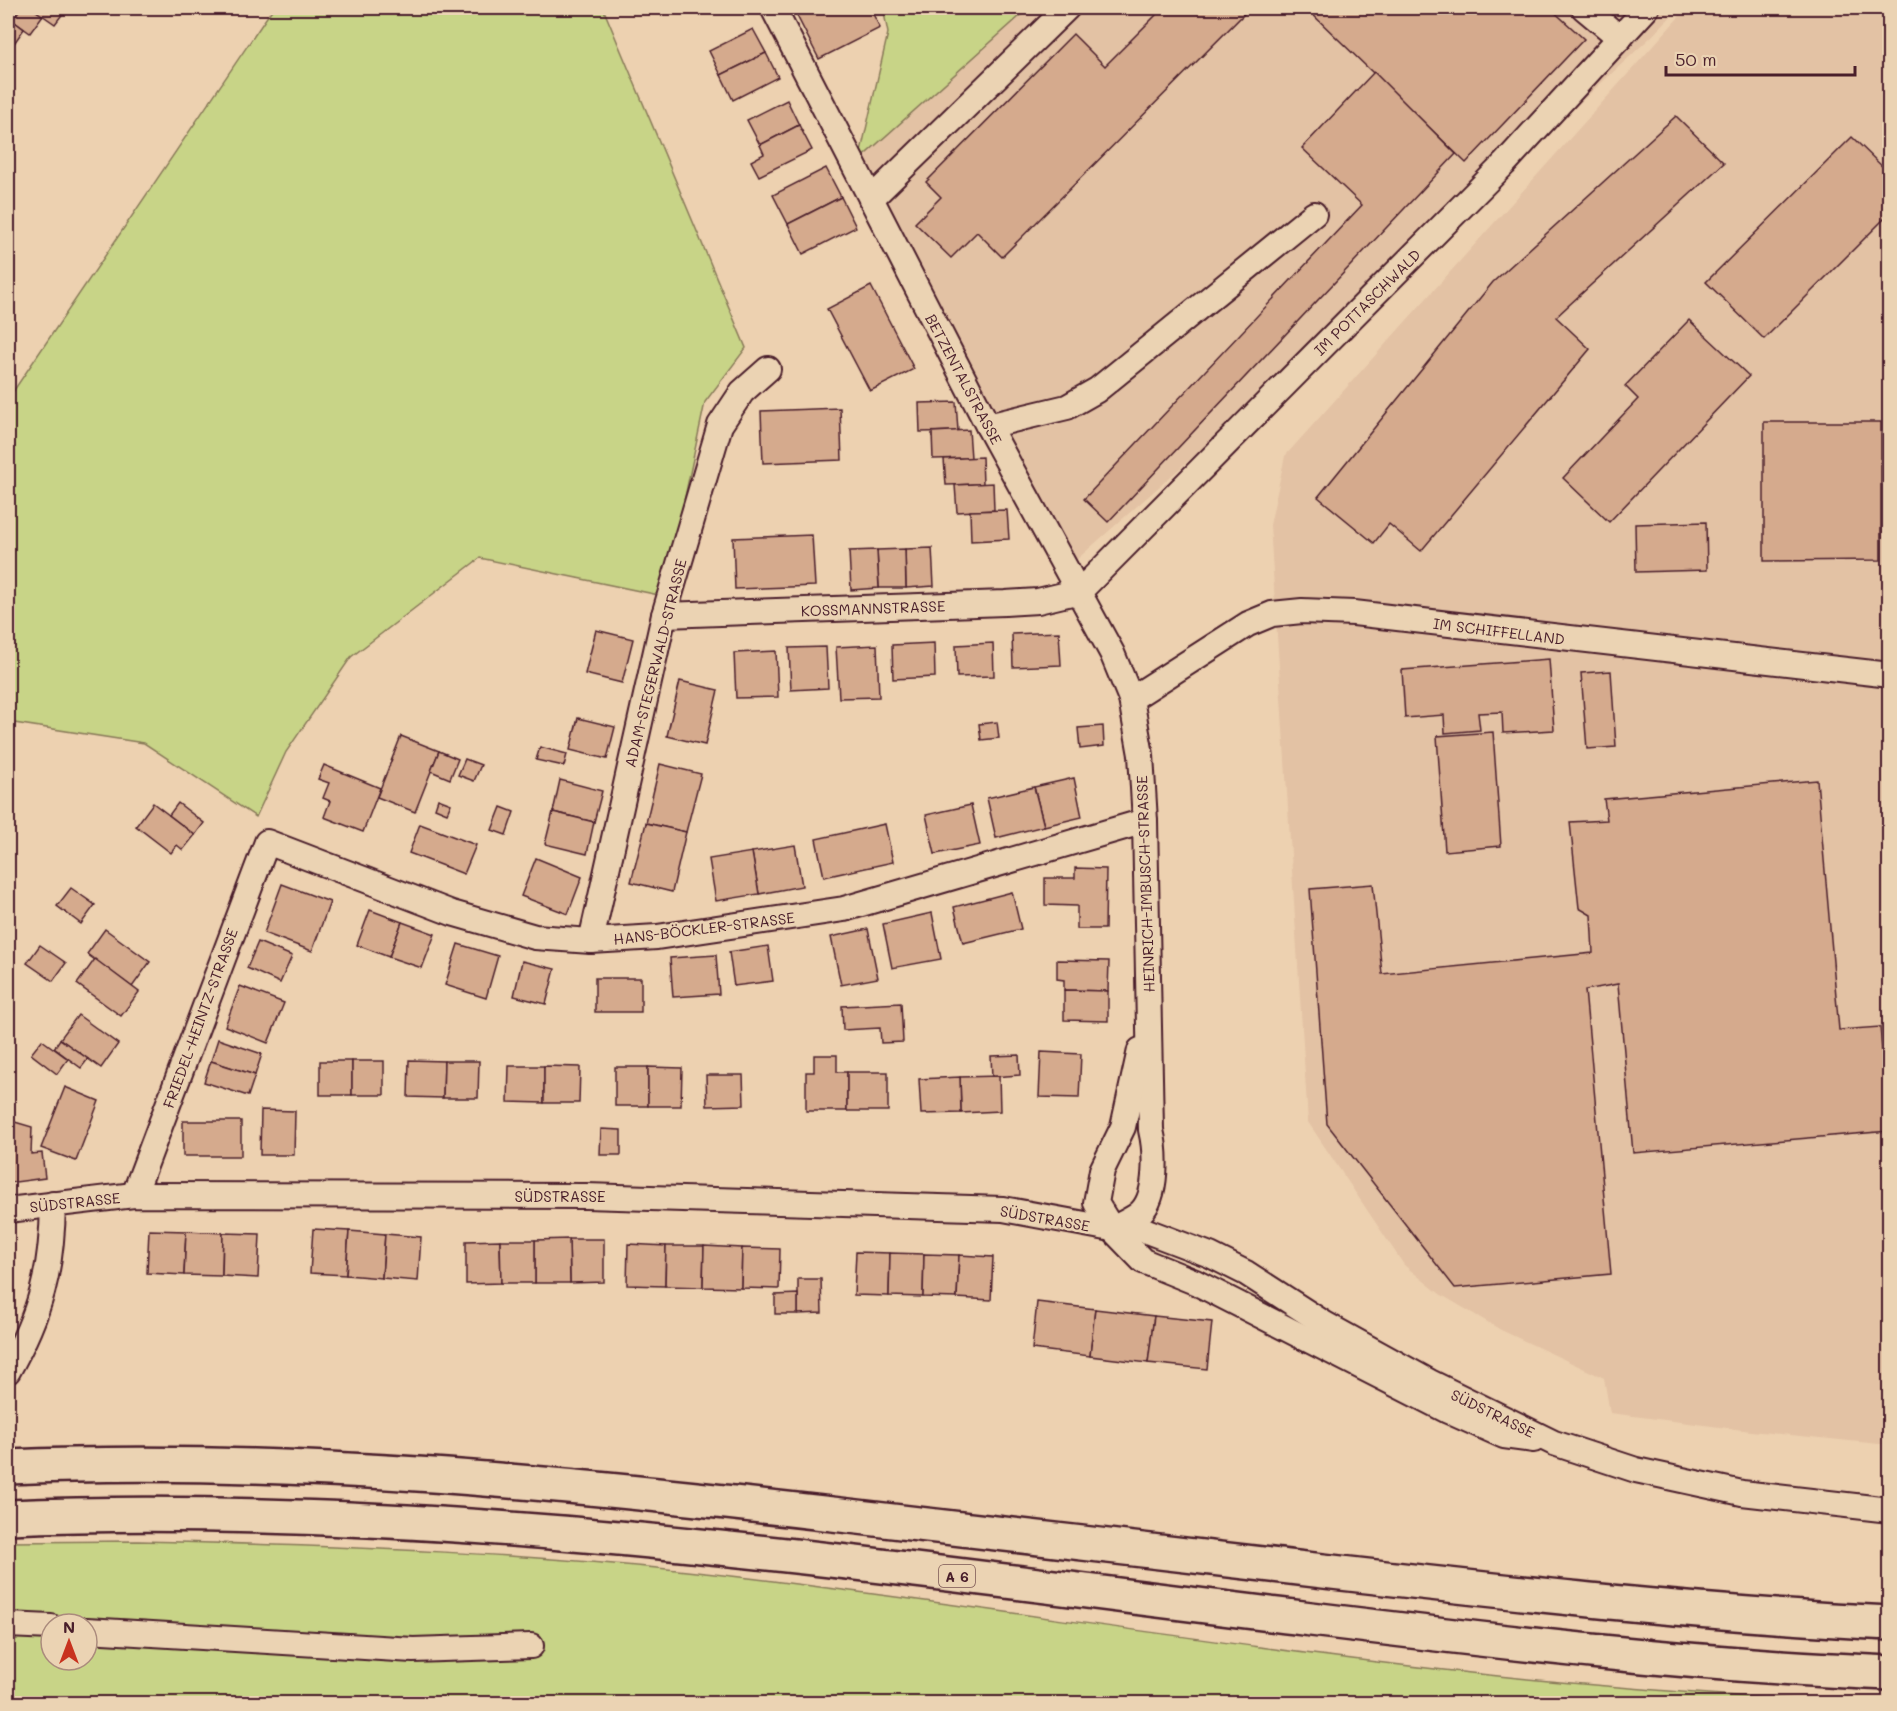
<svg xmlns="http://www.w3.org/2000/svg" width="1897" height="1711" viewBox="0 0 1897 1711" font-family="Mali,sans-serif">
	<rect width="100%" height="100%" fill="#edd1b0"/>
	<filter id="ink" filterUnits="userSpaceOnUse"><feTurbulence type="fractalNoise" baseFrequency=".0167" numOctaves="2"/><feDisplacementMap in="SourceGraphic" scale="12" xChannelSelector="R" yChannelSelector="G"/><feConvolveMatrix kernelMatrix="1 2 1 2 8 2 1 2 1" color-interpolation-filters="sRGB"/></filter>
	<g filter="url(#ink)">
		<g fill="#e3c2a4">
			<path d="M 1029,8 L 1679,8 L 1652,36 L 1308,355 L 1075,561 L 859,160 Z"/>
			<path d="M 1687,8 L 1889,8 L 1889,1445 L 1751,1431 L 1610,1413 L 1604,1378 L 1501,1330 L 1440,1294 L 1404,1265 L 1308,1122 L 1270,525 L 1285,456 Z"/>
		</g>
		<g fill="#c8d487" stroke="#897a59" stroke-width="1.5" fill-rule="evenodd">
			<path d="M 273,8 L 603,8 L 746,348 L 705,402 L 664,596 L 480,558 L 351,657 L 286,752 L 256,817 L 144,743 L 8,722 L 8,399 Z"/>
			<path d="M 883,8 L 1029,8 L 859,160 L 888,33 Z"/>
			<path d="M 138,1541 C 339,1546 540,1553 740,1577 C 996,1608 1251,1650 1508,1677 C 1619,1688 1732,1696 1843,1703 L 8,1703 L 8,1542 ZM 51,1624 L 87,1624 L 87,1660 L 51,1660 Z"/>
		</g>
		<g fill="#d5aa8d" stroke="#4a1f2b" stroke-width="1.5">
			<path d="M 21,8 L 32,8 L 43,15 L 30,33 L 12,20 Z"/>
			<path d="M 32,8 L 67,8 L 55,24 Z"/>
			<path d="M 793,8 L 870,8 L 880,28 L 819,59 Z"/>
			<path d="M 1148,8 L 1237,8 L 1244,14 L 1002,257 L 977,232 L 951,258 L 915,223 L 941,197 L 926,182 L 1073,34 L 1105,66 L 1156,15 Z"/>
			<path d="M 1306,8 L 1550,8 L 1584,39 L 1466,163 Z"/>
			<path d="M 8,17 L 24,29 L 8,52 Z"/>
			<path d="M 753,29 L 766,53 L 721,75 L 709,51 Z"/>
			<path d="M 766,53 L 778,77 L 733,100 L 721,75 Z"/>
			<path d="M 1374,72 L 1456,154 L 1108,522 L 1084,499 L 1362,205 L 1302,148 Z"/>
			<path d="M 787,100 L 799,125 L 760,145 L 747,120 Z"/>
			<path d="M 1676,116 L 1724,163 L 1556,317 L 1590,349 L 1421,551 L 1389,524 L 1374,543 L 1318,497 L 1493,282 Z"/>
			<path d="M 799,125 L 812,150 L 759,176 L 751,161 L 764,154 L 760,145 Z"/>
			<path d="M 1852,137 L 1890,174 L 1890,213 L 1764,339 L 1706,282 Z"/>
			<path d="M 826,168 L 841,197 L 788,224 L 773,195 Z"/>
			<path d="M 841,197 L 856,227 L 803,254 L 788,224 Z"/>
			<path d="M 871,286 L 914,369 L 870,391 L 827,309 Z"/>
			<path d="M 1689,320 L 1749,376 L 1609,522 L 1563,478 L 1638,399 L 1625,386 Z"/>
			<path d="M 956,402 L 958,431 L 920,432 L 919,403 Z"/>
			<path d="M 840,408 L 842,460 L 763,463 L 761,411 Z"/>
			<path d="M 1764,422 L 1881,422 L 1881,560 L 1764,561 Z"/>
			<path d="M 969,430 L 971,458 L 933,459 L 932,432 Z"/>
			<path d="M 982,457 L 983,484 L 946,485 L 944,459 Z"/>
			<path d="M 993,483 L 994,510 L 957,512 L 955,485 Z"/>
			<path d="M 1007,510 L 1009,539 L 971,541 L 970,511 Z"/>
			<path d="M 1706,522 L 1707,570 L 1636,572 L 1635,524 Z"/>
			<path d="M 812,535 L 815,586 L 735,589 L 733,538 Z"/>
			<path d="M 932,548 L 934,586 L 906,588 L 905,549 Z"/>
			<path d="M 905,549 L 906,588 L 879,588 L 877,550 Z"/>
			<path d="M 877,550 L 879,588 L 851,590 L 849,551 Z"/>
			<path d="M 596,630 L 633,639 L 622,683 L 585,674 Z"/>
			<path d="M 1059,632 L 1061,665 L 1013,667 L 1012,634 Z"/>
			<path d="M 934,643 L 935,677 L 893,679 L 892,645 Z"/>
			<path d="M 993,643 L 994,676 L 957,677 L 956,645 Z"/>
			<path d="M 877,645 L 879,697 L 839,698 L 836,647 Z"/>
			<path d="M 826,647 L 828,688 L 791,690 L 789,648 Z"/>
			<path d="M 776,651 L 778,697 L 736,698 L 734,653 Z"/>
			<path d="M 1549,659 L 1554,730 L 1503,733 L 1502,712 L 1478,713 L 1480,730 L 1445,733 L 1444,715 L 1405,718 L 1402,670 Z"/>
			<path d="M 1611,671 L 1616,747 L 1587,749 L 1581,673 Z"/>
			<path d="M 680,681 L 718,690 L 705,745 L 667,736 Z"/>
			<path d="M 578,718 L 615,727 L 607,759 L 570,750 Z"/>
			<path d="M 997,722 L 999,738 L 981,740 L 979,724 Z"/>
			<path d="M 1103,726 L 1104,746 L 1080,749 L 1078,728 Z"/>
			<path d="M 1493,732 L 1501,846 L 1445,851 L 1437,736 Z"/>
			<path d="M 401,736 L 439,751 L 415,812 L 377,797 Z"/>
			<path d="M 540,747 L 567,754 L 564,766 L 536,760 Z"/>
			<path d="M 439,751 L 458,759 L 450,779 L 431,771 Z"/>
			<path d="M 465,759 L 481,765 L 474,781 L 458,775 Z"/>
			<path d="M 660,764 L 701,774 L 686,832 L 646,823 Z"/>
			<path d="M 324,765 L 380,788 L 363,832 L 324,817 L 330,801 L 323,798 L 329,783 L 318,779 Z"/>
			<path d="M 1074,778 L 1082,817 L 1044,826 L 1034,787 Z"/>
			<path d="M 560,780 L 602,791 L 594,822 L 553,812 Z"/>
			<path d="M 1817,780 L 1839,1030 L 1880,1027 L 1889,1131 L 1633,1153 L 1618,984 L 1585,990 L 1611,1274 L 1455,1288 L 1327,1124 L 1310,889 L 1373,884 L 1382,974 L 1593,953 L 1591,915 L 1579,908 L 1570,822 L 1607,820 L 1604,799 Z"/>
			<path d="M 1034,787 L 1044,826 L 996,838 L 987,798 Z"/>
			<path d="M 438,799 L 451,804 L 447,813 L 435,808 Z"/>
			<path d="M 153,803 L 195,835 L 183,850 L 177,845 L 171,853 L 136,826 Z"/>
			<path d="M 178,803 L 204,823 L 195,835 L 169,815 Z"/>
			<path d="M 971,805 L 980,845 L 935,854 L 926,815 Z"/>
			<path d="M 501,807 L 514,812 L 506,835 L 492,830 Z"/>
			<path d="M 553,812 L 594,822 L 587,854 L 545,844 Z"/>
			<path d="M 646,823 L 686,832 L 672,892 L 631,882 Z"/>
			<path d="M 420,824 L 476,845 L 464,874 L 409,853 Z"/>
			<path d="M 885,824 L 893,862 L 824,877 L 816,839 Z"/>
			<path d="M 795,845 L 802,886 L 759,894 L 752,852 Z"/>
			<path d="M 752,852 L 759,894 L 716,901 L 709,859 Z"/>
			<path d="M 536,858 L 582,877 L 568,914 L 521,896 Z"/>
			<path d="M 1075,868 L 1106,869 L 1105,929 L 1077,929 L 1077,906 L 1045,905 L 1045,878 L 1075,878 Z"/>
			<path d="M 282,884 L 330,902 L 312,951 L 264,933 Z"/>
			<path d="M 71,888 L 95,905 L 81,924 L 57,906 Z"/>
			<path d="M 1012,892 L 1021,929 L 963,943 L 954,907 Z"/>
			<path d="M 370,910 L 402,922 L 389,957 L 357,945 Z"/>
			<path d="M 932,913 L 941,959 L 892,968 L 883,924 Z"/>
			<path d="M 402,922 L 435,934 L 422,968 L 389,957 Z"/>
			<path d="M 105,929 L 150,962 L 132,987 L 87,954 Z"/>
			<path d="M 868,929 L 878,978 L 841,985 L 831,937 Z"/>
			<path d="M 258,942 L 292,956 L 280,983 L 247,968 Z"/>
			<path d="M 458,944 L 498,956 L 486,998 L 445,985 Z"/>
			<path d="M 40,945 L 66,963 L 53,981 L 27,963 Z"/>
			<path d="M 768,946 L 773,981 L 734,986 L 729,952 Z"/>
			<path d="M 716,955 L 719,994 L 673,997 L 670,958 Z"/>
			<path d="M 95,959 L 139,992 L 121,1016 L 77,984 Z"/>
			<path d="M 1057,960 L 1109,961 L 1108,991 L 1064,990 L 1064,980 L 1057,979 Z"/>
			<path d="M 522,961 L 555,969 L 546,1004 L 514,996 Z"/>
			<rect x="595" y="978" width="46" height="34"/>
			<path d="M 240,986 L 284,1003 L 268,1043 L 225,1026 Z"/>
			<path d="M 1064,990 L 1108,991 L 1108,1021 L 1064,1020 Z"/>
			<path d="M 901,1003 L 903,1042 L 881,1043 L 880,1028 L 843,1030 L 842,1006 Z"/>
			<path d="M 78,1015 L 118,1044 L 101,1068 L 60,1039 Z"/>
			<path d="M 60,1039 L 88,1059 L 81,1068 L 54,1048 Z"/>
			<path d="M 218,1039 L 262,1054 L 255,1075 L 211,1061 Z"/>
			<path d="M 42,1040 L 68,1059 L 57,1074 L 31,1054 Z"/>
			<path d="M 1041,1052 L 1081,1054 L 1079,1098 L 1039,1097 Z"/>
			<path d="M 814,1055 L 837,1055 L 837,1072 L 847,1072 L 847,1111 L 806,1111 L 806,1072 L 814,1072 Z"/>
			<path d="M 1019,1055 L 1020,1075 L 992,1077 L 991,1056 Z"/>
			<path d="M 409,1060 L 444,1061 L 443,1098 L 408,1097 Z"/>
			<path d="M 211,1061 L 255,1075 L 248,1096 L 204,1082 Z"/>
			<rect x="320" y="1061" width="32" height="34"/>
			<rect x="352" y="1061" width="32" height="34"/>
			<path d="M 444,1061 L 479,1061 L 478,1098 L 443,1098 Z"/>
			<path d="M 509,1066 L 544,1066 L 544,1103 L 508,1102 Z"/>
			<path d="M 544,1066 L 580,1067 L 579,1103 L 544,1103 Z"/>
			<rect x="615" y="1067" width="33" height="39"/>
			<path d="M 648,1067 L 682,1068 L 681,1106 L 648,1106 Z"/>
			<rect x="847" y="1072" width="41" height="39"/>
			<path d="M 706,1075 L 743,1075 L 744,1105 L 707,1106 Z"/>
			<path d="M 999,1076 L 1000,1111 L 961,1113 L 960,1077 Z"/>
			<path d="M 960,1077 L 961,1113 L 921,1114 L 919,1079 Z"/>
			<path d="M 65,1087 L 99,1101 L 76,1161 L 41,1148 Z"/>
			<path d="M 261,1110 L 295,1111 L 294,1155 L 260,1155 Z"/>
			<path d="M 8,1120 L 32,1127 L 31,1154 L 42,1153 L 45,1178 L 8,1183 Z"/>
			<rect x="183" y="1121" width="58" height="35"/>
			<path d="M 601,1129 L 621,1130 L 621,1155 L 600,1155 Z"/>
			<path d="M 313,1229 L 349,1231 L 346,1275 L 310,1273 Z"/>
			<path d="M 149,1230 L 186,1231 L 184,1275 L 147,1273 Z"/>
			<path d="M 186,1231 L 223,1233 L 222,1276 L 184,1275 Z"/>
			<path d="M 349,1231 L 385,1234 L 382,1278 L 346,1275 Z"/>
			<path d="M 223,1233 L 260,1234 L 258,1278 L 222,1276 Z"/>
			<path d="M 385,1234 L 421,1237 L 418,1281 L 382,1278 Z"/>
			<path d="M 569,1239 L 604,1239 L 604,1282 L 570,1283 Z"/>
			<path d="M 569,1239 L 570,1283 L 535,1283 L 535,1240 Z"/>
			<path d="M 500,1240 L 501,1283 L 466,1284 L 466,1241 Z"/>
			<path d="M 500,1240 L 535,1240 L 535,1283 L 501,1283 Z"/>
			<path d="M 628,1244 L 666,1246 L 665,1286 L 627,1285 Z"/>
			<path d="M 666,1246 L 704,1246 L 703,1287 L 665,1286 Z"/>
			<path d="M 704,1246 L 742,1248 L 741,1288 L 703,1287 Z"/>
			<path d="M 742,1248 L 780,1249 L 779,1289 L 741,1288 Z"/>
			<path d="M 856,1252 L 890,1253 L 889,1296 L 854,1295 Z"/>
			<path d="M 890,1253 L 924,1254 L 923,1297 L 889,1296 Z"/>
			<path d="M 924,1254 L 959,1255 L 957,1298 L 923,1297 Z"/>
			<path d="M 959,1255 L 993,1257 L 991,1300 L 957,1298 Z"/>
			<path d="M 798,1279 L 821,1279 L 822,1313 L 798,1314 Z"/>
			<path d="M 798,1294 L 798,1314 L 775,1314 L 775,1295 Z"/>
			<path d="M 1037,1302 L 1095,1309 L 1090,1356 L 1032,1349 Z"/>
			<path d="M 1095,1309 L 1154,1316 L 1148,1363 L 1090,1356 Z"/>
			<path d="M 1154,1316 L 1212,1322 L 1207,1369 L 1148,1363 Z"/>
		</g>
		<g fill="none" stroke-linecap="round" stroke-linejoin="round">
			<defs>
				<g id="minor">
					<path d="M 773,8 L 988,426 L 1112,653 L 1131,699 L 1141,755 L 1145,821 L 1151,1130 C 1156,1151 1158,1195 1141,1212 C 1134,1219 1121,1224 1112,1229"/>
					<path d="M 1584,8 L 1620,38"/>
					<path d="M 871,199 L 1067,8"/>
					<path d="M 988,426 L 1067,407 L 1097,390 L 1314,214"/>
					<path d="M 1080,591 L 1504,164 L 1647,8"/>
					<path d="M 664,615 L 1005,603 L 1038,601 L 1080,591"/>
					<path d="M 1131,699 L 1248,624 L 1272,614 L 1302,611 L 1354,613 L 1890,675"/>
					<path d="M 591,941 L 664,615 L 720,425 L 742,392 L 768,369"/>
					<path d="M 1140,1050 L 1123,1127 L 1102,1170 L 1096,1203 L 1112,1229 L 1143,1261 L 1195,1282 L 1448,1411 L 1504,1436 L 1534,1440"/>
					<path d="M 134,1195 L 267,842 L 452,913 L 535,937 L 591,941 L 657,937 L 844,909 L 1145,821"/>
					<path d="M 8,1210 L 134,1195 L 586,1196 L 1003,1209 L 1112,1229 L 1144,1230 L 1210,1255 L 1246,1273 L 1325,1324 L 1430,1382 L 1554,1443 L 1636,1470 L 1742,1493 L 1890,1510"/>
					<path d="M 8,1371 C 41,1313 52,1270 53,1204"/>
					<path d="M 8,1625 L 51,1627"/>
					<path d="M 87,1630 L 413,1650 L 531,1646"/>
				</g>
				<g id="highway">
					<path d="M 8,1467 C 286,1455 565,1483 841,1515 C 1005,1534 1168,1553 1332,1572 C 1517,1593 1703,1614 1890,1623"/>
					<path d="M 8,1517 C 442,1500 873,1566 1303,1618 C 1499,1642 1693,1665 1890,1673"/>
				</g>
			</defs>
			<use href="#minor" stroke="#4a1f2b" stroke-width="28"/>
			<use href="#highway" stroke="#4a1f2b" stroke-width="38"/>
			<use href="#minor" stroke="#ebd3b3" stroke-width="24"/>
			<use href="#highway" stroke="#ebd3b3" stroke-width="33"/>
		</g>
	</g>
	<g text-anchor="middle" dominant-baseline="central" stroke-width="4.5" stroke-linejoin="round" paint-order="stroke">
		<rect fill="#ebd3b3" stroke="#7a5554" stroke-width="1.5" x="939" y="1565" width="36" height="22" rx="4.5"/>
		<g font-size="14" font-weight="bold" fill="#4a1f2b">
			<text x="957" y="1576">A 6</text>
		</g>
		<g font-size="15" fill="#4a1f2b" stroke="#ebd3b3">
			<text transform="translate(1367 302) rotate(-45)">IM POTTASCHWALD</text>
			<text transform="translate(964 379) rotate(62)">BETZENTALSTRASSE</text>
			<text transform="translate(873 608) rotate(-2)">KOSSMANNSTRASSE</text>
			<text transform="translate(1499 631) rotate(7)">IM SCHIFFELLAND</text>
			<text transform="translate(655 663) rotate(-76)">ADAM-STEGERWALD-STRASSE</text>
			<text transform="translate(1145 884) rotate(-92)">HEINRICH-IMBUSCH-STRASSE</text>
			<text transform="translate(704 928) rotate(-7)">HANS-BÖCKLER-STRASSE</text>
			<text transform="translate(200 1018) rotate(-70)">FRIEDEL-HEINTZ-STRASSE</text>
			<text x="560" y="1196">SÜDSTRASSE</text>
			<text transform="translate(75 1202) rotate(-6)">SÜDSTRASSE</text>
			<text transform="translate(1045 1218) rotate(10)">SÜDSTRASSE</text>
			<text transform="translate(1493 1413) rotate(26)">SÜDSTRASSE</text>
		</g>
	</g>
	<rect width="1897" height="1711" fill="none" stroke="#ebd3b3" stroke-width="30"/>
	<rect x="15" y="15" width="1867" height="1681" fill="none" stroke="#4a1f2b" stroke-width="2" filter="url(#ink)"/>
	<g transform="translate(69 1642)"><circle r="28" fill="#ebd3b3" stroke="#ab8b7d" stroke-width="1.5"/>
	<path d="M0-4.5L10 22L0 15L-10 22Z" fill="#c8321e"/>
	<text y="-9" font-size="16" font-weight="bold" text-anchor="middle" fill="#4a1f2b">N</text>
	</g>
	<path d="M1666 66v9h189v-9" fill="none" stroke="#4a1f2b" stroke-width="3"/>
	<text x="1675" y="66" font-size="18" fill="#4a1f2b" stroke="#ebd3b3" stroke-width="4.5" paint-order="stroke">50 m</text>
</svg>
